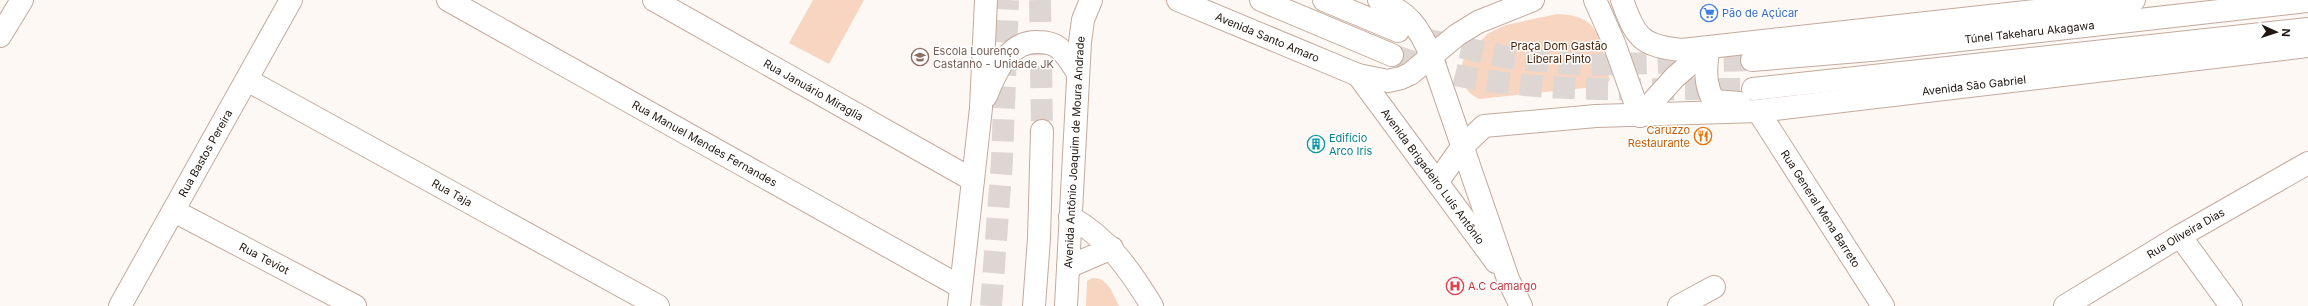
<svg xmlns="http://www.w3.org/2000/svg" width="2308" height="306" viewBox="0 0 2308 306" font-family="Inter,sans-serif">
	<rect width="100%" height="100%" fill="#fef8f5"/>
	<g fill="#f7d5c0">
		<path d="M 813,0 L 864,0 L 829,64 L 789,43 Z"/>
		<path d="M 1557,14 C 1603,15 1600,43 1610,80 L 1604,86 L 1479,99 C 1459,90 1456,65 1470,48 C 1475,43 1484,40 1487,34 L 1506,25 Z"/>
		<path d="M 1092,278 C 1108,277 1113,294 1119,306 L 1086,306 L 1087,281 Z"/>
	</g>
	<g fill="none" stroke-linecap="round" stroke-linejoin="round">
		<g stroke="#ddd6d3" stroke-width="22" stroke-dasharray="22 11" stroke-linecap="butt">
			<path d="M 1429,40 L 1510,58 L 1585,65 L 1752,60"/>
			<path d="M 1392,55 C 1420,64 1448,75 1477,79 C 1568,94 1662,88 1753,89"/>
		</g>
		<g stroke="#ddd6d3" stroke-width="22" stroke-dasharray="22 11" stroke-linecap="butt">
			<path d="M 1040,0 L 1042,131"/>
			<path d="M 991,306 L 1002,160 L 1008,0"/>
		</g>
		<defs>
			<g id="minor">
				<path id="s1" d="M 448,0 L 961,287"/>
				<path id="s2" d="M 654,0 L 973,180"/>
				<path d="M 0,36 L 22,0"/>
				<path id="s3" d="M 247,80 L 658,306"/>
				<path id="s4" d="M 1758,111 L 1883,306"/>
				<path id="s5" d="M 174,211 L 355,306"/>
				<path d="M 1070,217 C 1107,237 1130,270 1152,306"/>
				<path d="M 2180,236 L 2231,306"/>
				<path d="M 1068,267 L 1112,248"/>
				<path id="s6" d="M 120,306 L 291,0"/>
				<path d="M 1679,306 L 1714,287"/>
				<path id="s7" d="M 2065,306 L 2180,236 L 2308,163"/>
			</g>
			<g id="major">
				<path id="s8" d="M 1178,0 L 1358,75 L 1388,81 L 1401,78 L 1410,74 L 1457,35 L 1478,22 L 1533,0"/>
				<path d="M 1261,0 L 1392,55"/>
				<path d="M 1324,0 L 1398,31"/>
				<path d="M 1379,0 C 1409,13 1418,26 1431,55 L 1508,279 L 1521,306"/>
				<path d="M 1595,0 L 1614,43 L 1640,116"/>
				<path d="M 1622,0 C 1636,38 1641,46 1682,50 L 2134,0"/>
				<path d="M 1709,48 C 1705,66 1704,85 1714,101 L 1739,103"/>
				<path id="s9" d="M 1752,60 L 1871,50 L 2308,1"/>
				<path id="s10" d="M 1358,75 L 1496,262"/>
				<path d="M 1753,89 L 2308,29"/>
				<path d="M 986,96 C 996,72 1008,41 1038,42 C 1045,42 1054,44 1059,48 C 1067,55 1072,64 1078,73"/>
				<path d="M 1640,116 L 1675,77 L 1709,48"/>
				<path id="s11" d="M 1438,181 L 1462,147 L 1484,126 L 1596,116 L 1758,111 L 2308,46"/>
				<path d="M 959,306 L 981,108 L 986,0"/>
				<path id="s12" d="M 1066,306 L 1080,42 L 1083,20 L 1091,0"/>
			</g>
			<path id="highway" d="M 1034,306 L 1039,238 L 1042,131"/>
		</defs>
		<use href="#minor" stroke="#c3aa9b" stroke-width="24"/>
		<use href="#major" stroke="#c3aa9b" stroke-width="24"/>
		<use href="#highway" stroke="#c3aa9b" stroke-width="24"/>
		<use href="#minor" stroke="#fff" stroke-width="22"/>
		<use href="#major" stroke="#fff" stroke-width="22"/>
		<use href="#highway" stroke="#fff" stroke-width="22"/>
	</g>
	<defs>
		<symbol id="supermarket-ring" viewBox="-11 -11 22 22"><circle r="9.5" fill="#fff" stroke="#3f7fe0" stroke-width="1.5"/><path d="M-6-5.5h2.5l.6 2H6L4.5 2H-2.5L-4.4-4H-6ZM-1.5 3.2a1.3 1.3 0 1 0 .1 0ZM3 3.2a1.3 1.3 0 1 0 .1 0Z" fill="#3f7fe0"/></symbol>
		<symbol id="school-ring" viewBox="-11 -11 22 22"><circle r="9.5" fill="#fff" stroke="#8d6e63" stroke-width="1.5"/><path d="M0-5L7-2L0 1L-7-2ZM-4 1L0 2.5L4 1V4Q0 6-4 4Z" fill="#8d6e63"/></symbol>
		<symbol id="restaurant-ring" viewBox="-11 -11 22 22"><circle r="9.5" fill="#fff" stroke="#e8710a" stroke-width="1.5"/><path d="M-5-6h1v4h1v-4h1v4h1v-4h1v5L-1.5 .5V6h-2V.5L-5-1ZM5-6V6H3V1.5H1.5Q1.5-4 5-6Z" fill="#e8710a"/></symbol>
		<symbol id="building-ring" viewBox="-11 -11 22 22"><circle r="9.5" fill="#fff" stroke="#0f9aa8" stroke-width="1.5"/><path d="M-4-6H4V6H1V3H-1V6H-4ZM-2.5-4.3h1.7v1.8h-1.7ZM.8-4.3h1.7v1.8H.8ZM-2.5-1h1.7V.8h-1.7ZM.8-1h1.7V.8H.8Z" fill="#0f9aa8"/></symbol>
		<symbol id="hospital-ring" viewBox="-11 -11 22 22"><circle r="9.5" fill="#fff" stroke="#e0444e" stroke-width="1.5"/><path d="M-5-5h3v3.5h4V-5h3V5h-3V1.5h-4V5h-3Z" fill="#e0444e"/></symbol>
	</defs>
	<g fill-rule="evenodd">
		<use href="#supermarket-ring" x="1699" y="3" width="20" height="20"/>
		<use href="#school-ring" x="910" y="47" width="20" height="20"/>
		<use href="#restaurant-ring" x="1693" y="126" width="20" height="20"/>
		<use href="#building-ring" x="1306" y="134" width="20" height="20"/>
		<use href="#hospital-ring" x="1445" y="276" width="20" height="20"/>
	</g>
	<g text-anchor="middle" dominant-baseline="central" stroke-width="3" stroke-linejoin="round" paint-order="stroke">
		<g font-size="11" fill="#366cbe" stroke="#fff" text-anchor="start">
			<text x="1722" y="13">Pão de Açúcar</text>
		</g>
		<g font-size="11" fill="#1f1611" stroke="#fff">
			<text stroke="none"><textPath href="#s9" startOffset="279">Túnel Takeharu Akagawa</textPath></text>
			<text stroke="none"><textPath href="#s8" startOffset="97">Avenida Santo Amaro</textPath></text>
			<text stroke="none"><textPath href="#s11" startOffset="564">Avenida São Gabriel</textPath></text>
			<text stroke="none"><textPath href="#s2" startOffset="183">Rua Januário Miraglia</textPath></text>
			<text stroke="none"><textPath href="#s1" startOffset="294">Rua Manuel Mendes Fernandes</textPath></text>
			<text stroke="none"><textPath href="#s12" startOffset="154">Avenida Antônio Joaquim de Moura Andrade</textPath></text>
			<text stroke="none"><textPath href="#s6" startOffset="175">Rua Bastos Pereira</textPath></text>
			<text stroke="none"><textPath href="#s10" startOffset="126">Avenida Brigadeiro Luís Antônio</textPath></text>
			<text stroke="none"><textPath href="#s3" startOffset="234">Rua Taja</textPath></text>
			<text stroke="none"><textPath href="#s4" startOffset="116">Rua General Mena Barreto</textPath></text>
			<text stroke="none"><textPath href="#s7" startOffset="141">Rua Oliveira Dias</textPath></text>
			<text stroke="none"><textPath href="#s5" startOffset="102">Rua Teviot</textPath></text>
		</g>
		<g font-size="11" fill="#462206" stroke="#fff">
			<text x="1559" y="46">Praça Dom Gastão<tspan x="1559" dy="13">Liberal Pinto</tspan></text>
		</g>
		<g font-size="11" fill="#785e54" stroke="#fff" text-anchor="start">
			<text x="933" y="51">Escola Lourenço<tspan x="933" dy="13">Castanho - Unidade JK</tspan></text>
		</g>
		<g font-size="11" fill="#c56008" stroke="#fff" text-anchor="end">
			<text x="1690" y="130">Caruzzo<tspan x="1690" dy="13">Restaurante</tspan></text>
		</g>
		<g font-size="11" fill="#0d838f" stroke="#fff" text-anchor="start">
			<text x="1329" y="138">Edifício<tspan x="1329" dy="13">Arco Iris</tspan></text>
		</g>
		<g font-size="11" fill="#be3a42" stroke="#fff" text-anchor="start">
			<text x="1468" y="286">A.C Camargo</text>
		</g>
	</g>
	<g transform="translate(2276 32) rotate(93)" stroke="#ffffff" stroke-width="3" paint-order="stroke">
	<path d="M0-3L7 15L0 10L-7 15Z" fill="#1f1611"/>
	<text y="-6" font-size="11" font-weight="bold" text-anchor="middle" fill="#1f1611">N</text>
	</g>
</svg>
